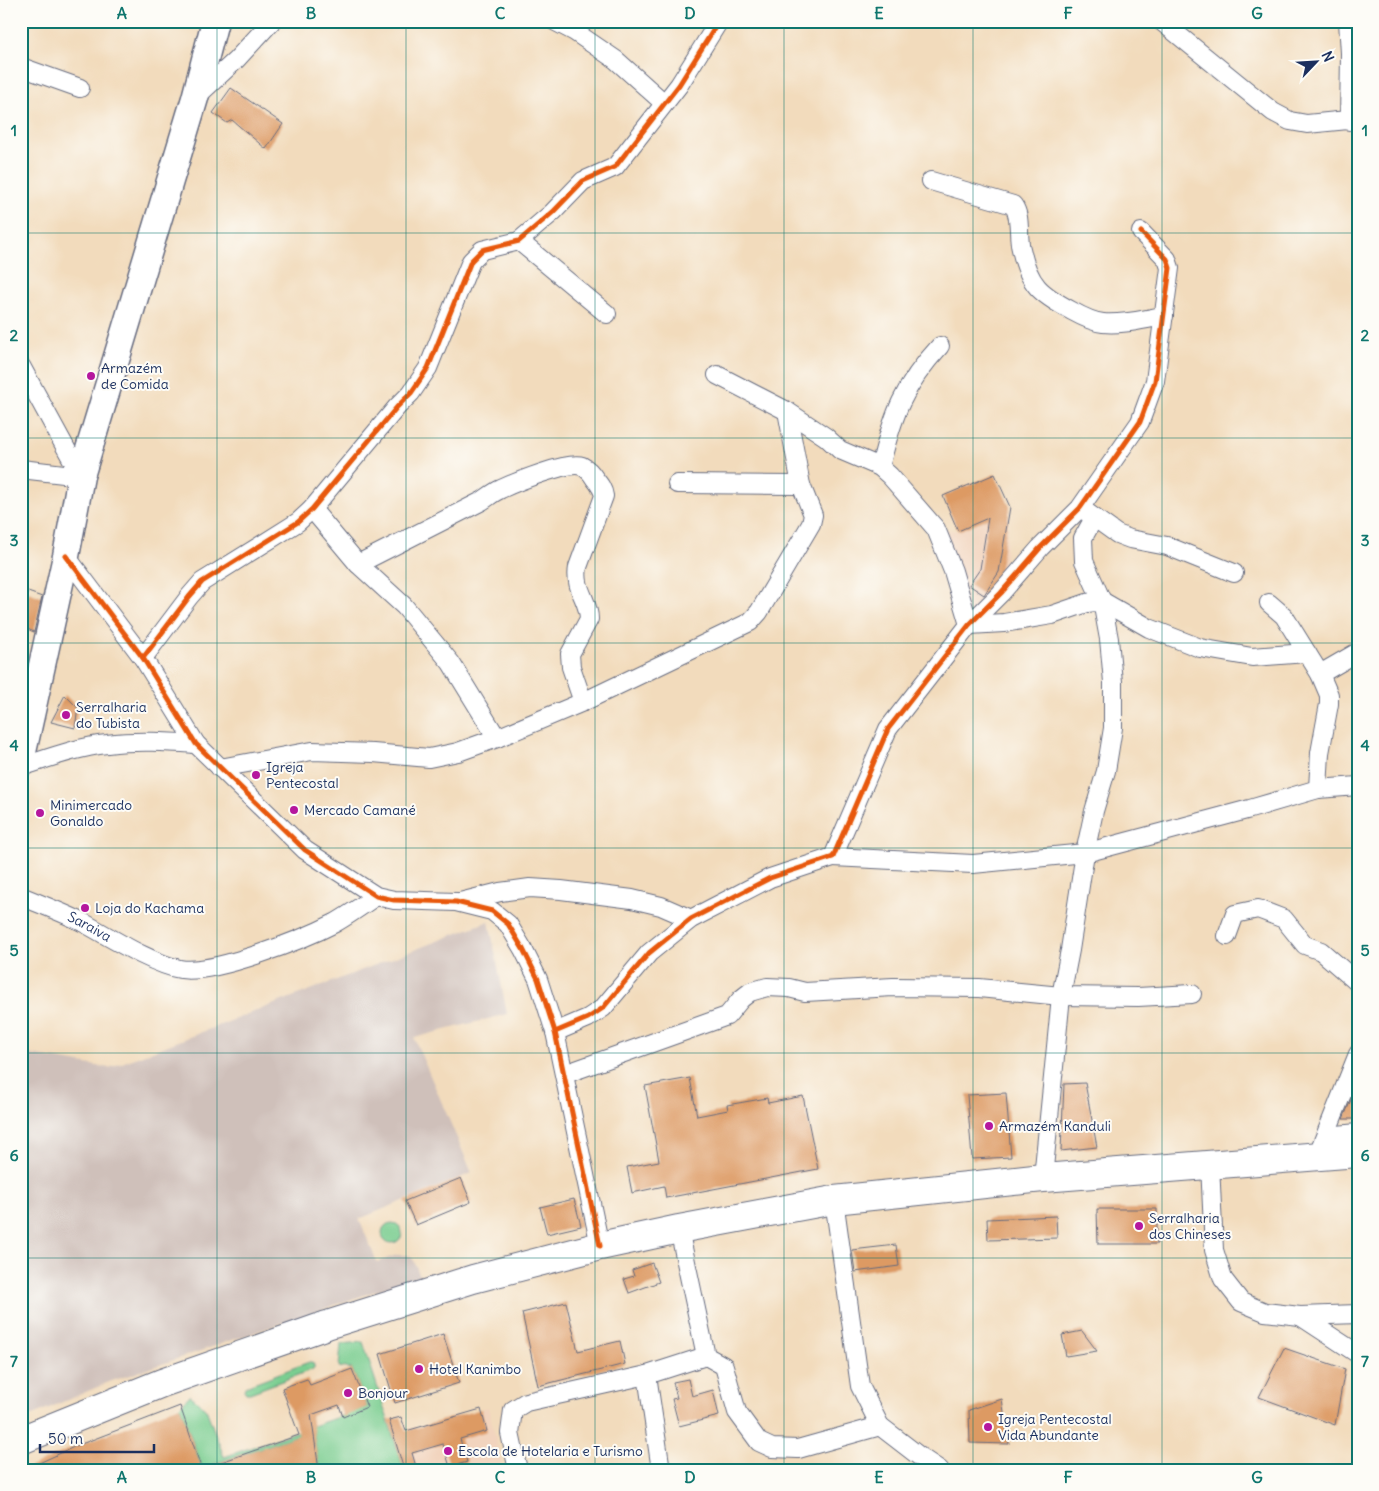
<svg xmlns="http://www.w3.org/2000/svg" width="1379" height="1491" viewBox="0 0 1379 1491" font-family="Delius,sans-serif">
	<rect width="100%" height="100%" fill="#fdfcf7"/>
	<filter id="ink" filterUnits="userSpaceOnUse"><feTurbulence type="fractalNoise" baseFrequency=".02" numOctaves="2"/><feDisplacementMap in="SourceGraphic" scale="10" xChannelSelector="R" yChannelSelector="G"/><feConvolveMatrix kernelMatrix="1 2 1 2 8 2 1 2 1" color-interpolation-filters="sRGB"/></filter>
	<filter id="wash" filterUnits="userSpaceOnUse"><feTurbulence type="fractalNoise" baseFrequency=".0096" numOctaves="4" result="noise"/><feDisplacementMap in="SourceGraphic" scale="20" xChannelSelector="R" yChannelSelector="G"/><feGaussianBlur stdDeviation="1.12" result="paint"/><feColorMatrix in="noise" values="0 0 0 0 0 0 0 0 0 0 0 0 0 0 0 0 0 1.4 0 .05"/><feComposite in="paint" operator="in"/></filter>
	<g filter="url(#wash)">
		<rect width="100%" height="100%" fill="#f2dbbc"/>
		<g fill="#f2d4be">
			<path d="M 1010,508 L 1001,593 L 969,625 L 936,529 L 959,531 Z"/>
			<path d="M 488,1407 L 503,1470 L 404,1470 L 389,1420 L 401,1417 L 406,1431 Z"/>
		</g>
		<path fill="#cfc0ba" d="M 489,921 L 507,1014 L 414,1038 L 472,1173 L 359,1219 L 377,1262 L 397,1255 L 408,1255 L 413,1259 L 420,1276 L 109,1382 L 21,1420 L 21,1053 L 109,1068 Z"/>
		<g fill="#7acd90" stroke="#4a7e77">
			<circle cx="392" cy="1233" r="10"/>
			<path d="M 363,1342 L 404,1470 L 319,1470 L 313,1430 L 202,1468 L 180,1406 L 190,1395 L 206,1409 L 224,1457 L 367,1407 L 352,1369 L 339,1367 L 341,1344 Z"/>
			<path d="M 309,1362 L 312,1362 L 314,1365 L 314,1368 L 311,1370 L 250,1393 L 246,1393 L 244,1390 L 245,1387 L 248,1385 Z"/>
		</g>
		<g id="blocks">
			<g fill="#dd9a63">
				<path d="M 231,88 L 283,124 L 266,149 L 232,120 L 227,123 L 213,113 Z"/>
				<path d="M 995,474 L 1010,507 L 999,572 L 984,595 L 969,585 L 980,569 L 988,518 L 958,531 L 943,496 Z"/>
				<path d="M 28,592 L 42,597 L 34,632 L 21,626 L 21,609 Z"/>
				<path d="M 65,695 L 78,708 L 75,728 L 51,722 Z"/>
				<path d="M 690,1078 L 697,1116 L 728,1110 L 727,1105 L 767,1098 L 768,1103 L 803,1096 L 818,1169 L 666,1198 L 664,1186 L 632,1193 L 627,1167 L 659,1161 L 645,1086 Z"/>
				<path d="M 1085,1083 L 1097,1147 L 1061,1151 L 1064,1084 Z"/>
				<path d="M 1358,1083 L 1358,1119 L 1343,1119 Z"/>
				<path d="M 1006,1093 L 1011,1157 L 972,1159 L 967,1095 Z"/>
				<path d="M 461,1178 L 471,1202 L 416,1225 L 405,1201 Z"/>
				<path d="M 574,1199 L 581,1226 L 547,1234 L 540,1207 Z"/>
				<path d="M 1097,1209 L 1157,1209 L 1157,1244 L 1098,1244 Z"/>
				<path d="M 1056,1216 L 1057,1238 L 988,1240 L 987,1219 Z"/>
				<path d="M 896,1245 L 899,1266 L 855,1272 L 852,1250 Z"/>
				<path d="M 652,1263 L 659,1282 L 629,1293 L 624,1279 L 634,1276 L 632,1270 Z"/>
				<path d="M 566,1302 L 578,1351 L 620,1341 L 625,1364 L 538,1386 L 522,1313 Z"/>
				<path d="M 1082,1331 L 1097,1351 L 1066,1356 L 1062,1335 Z"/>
				<path d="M 443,1334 L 459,1383 L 395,1403 L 380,1354 Z"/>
				<path d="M 1284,1348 L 1345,1369 L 1335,1425 L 1259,1397 Z"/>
				<path d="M 352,1369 L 367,1407 L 343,1417 L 339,1405 L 311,1415 L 319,1470 L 204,1470 L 204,1468 L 299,1435 L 282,1388 L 307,1379 L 310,1385 Z"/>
				<path d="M 688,1379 L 692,1396 L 713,1390 L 719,1416 L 679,1426 L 672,1399 L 677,1398 L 673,1382 Z"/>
				<path d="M 1002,1399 L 1009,1444 L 970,1443 L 969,1410 Z"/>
				<path d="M 180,1406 L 202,1470 L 24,1470 L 76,1446 Z"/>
				<path d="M 481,1409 L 487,1431 L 460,1439 L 467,1462 L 450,1467 L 443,1444 L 412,1453 L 417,1470 L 404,1470 L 389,1420 L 401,1417 L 406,1431 Z"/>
			</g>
		</g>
	</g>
	<g filter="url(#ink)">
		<use href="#blocks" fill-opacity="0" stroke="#666b7f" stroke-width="1"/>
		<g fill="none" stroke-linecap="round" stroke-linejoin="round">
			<defs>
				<g id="minor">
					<path d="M 554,21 L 575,32 L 616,60 L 664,103"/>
					<path d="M 1161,21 L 1273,112 L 1290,121 L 1307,124 L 1358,119"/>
					<path d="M 1348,21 L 1350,53 L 1349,121"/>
					<path d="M 21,67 L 80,88"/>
					<path d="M 195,98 L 236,60 L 272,21"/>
					<path d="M 931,181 L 1013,205 C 1022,217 1017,235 1021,249 C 1029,285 1040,294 1072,311 C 1081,316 1093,322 1103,323 C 1123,325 1144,319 1164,316"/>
					<path d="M 519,241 L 607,314"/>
					<path d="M 21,366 L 81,476"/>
					<path d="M 717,375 L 787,411 L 826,437 L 840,450 L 880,467 L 890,476 L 936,529 L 953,571 L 969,625 L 1004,623 L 1052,615 L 1087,603 L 1102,601 L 1149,628 L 1200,648 L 1252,657 L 1307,653"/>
					<path d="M 880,467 C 893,415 903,386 940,346"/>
					<path d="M 21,469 L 81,476"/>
					<path d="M 677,484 L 801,485"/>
					<path d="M 312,509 L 358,564 L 404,606 L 451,663 L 497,738"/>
					<path d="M 1085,511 L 1117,534 L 1130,539 L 1167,546 L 1234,573"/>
					<path d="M 66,556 L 143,658 L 196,744 L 305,850 L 376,896 L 394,900 L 456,902 L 492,911 L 508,924 L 523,949 L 538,979 L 555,1032 L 600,1246"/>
					<path d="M 358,564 L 482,501 C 488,497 494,492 501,489 C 516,482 568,461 582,466 C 588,469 592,474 595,479 C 600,485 603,489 604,496 L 578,567 C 574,590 589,600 589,619 L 570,654 L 571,667 L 583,702"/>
					<path d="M 1269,603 L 1284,616 L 1320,674 L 1329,695 L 1329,704 L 1320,753 L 1318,789"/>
					<path d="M 143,658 L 189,597 L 202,582 L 298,522 L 312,509 L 397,407 L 411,393 L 428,368 L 471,261 L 482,250 L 519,241 L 553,212 L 583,181 L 615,167 L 679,85 L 719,21"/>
					<path d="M 1320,674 L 1358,652"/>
					<path d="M 21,767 C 49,758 78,747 107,744 C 137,740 167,742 196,744"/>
					<path d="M 220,768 L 312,751 L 373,753 L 429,758 L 458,752 L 497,738 L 583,702 L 750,622 L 759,612 L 811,524 L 813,515 L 801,485 L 787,411"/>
					<path d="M 833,857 L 973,864 L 1085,853 L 1250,809 L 1318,789 L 1358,786"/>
					<path id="s1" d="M 21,896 C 42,905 64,913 84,923 C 110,937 152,964 180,969 C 213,975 304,939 335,923 C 349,915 363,905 376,896"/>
					<path d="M 460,902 L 500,892 L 530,888 L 561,890 L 632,899 L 661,906 L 691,919"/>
					<path d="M 1227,936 L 1235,914 L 1258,909 L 1284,919 L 1305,945 L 1321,951 L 1358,983"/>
					<path d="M 555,1032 L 588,1018 L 603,1008 L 649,953 L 691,919 L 770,878 L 833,857 L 888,729 L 969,625 L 1001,593 L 1040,548 L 1080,508 L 1140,422 L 1155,381 L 1170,268 L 1167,259 L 1141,232"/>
					<path d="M 565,1074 L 727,1016 L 741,999 L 750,992 L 767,987 L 789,988 L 805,992 L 893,987 L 979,988 L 1061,996 L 1138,997 L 1192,994"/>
					<path d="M 1326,1136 L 1358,1133"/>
					<path d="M 1317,1156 L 1358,1054"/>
					<path d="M 1210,1164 L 1214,1250 L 1223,1279 L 1241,1302 L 1265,1312 L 1300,1316 L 1358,1314"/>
					<path d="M 1043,1178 L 1061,996 L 1070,950 L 1085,853 L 1094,811 L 1106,771 L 1113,728 L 1113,682 L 1109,639 L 1102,601 L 1084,561 L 1083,538 L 1094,518"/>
					<path d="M 834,1200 L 860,1386 L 880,1426 L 919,1456 L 940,1470"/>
					<path d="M 679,1229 L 706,1356 L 724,1366 L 737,1412 L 759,1442 L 772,1448 L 798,1449 L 880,1426"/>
					<path d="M 1300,1316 L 1358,1354"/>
					<path d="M 647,1375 L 661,1470"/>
					<path d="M 518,1470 L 510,1433 L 513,1410 L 526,1402 L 647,1375 L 706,1356"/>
				</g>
				<path id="secondary" d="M 21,761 L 66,556 L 81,476 L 195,98 L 215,21"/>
				<path id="primary" d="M 21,1440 L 162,1383 L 327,1325 L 473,1279 L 600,1246 L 679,1229 L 834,1200 L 1043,1178 L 1358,1153"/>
			</defs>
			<use href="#minor" stroke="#666b7f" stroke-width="20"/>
			<use href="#secondary" stroke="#666b7f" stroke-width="29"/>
			<use href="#primary" stroke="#666b7f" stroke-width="30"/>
			<use href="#minor" stroke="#fff" stroke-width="18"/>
			<use href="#secondary" stroke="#fff" stroke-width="26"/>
			<use href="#primary" stroke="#fff" stroke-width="28"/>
			<defs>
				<g id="cycleway">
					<path d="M 66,556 L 143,658 L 196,744 L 305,850 L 376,896 L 394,900 L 456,902 L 492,911 L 508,924 L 523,949 L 538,979 L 555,1032 L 600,1246"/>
					<path d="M 143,658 L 189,597 L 202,582 L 298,522 L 312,509 L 397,407 L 411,393 L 428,368 L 471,261 L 482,250 L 519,241 L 553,212 L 583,181 L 615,167 L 679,85 L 719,21"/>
					<path d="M 555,1032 L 588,1018 L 603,1008 L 649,953 L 691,919 L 770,878 L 833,857 L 888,729 L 969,625 L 1001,593 L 1040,548 L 1080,508 L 1140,422 L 1155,381 L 1170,268 L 1167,259 L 1141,232"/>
				</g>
			</defs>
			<use href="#cycleway" stroke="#fdfcf7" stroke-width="8"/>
			<use href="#cycleway" stroke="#e8590c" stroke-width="5"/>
		</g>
	</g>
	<path fill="none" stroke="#0f766e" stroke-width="1" stroke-opacity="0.55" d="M 217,21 L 217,1470M 406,21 L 406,1470M 595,21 L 595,1470M 784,21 L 784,1470M 973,21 L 973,1470M 1162,21 L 1162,1470M 21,233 L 1358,233M 21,438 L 1358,438M 21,643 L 1358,643M 21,848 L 1358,848M 21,1053 L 1358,1053M 21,1258 L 1358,1258"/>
	<g fill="#b5179e" stroke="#fdfcf7" stroke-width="2">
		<circle cx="91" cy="376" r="5"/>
		<circle cx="66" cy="715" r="5"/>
		<circle cx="256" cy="775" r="5"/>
		<circle cx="294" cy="810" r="5"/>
		<circle cx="40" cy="813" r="5"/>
		<circle cx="85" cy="908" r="5"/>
		<circle cx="989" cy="1126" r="5"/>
		<circle cx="1139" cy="1226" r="5"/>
		<circle cx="419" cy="1369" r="5"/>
		<circle cx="348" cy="1393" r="5"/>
		<circle cx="988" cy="1427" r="5"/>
		<circle cx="448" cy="1451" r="5"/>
	</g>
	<g text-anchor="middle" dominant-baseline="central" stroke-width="4" stroke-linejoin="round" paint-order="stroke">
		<g font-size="14" fill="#1b2f5e" stroke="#fdfcf7" text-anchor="start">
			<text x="101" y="368">Armazém<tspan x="101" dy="16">de Comida</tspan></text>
			<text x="76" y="707">Serralharia<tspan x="76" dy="16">do Tubista</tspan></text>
			<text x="266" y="767">Igreja<tspan x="266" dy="16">Pentecostal</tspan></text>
			<text x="50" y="805">Minimercado<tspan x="50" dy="16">Gonaldo</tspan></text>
			<text x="304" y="810">Mercado Camané</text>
			<text x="95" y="908">Loja do Kachama</text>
			<text x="999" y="1126">Armazém Kanduli</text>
			<text x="1149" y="1218">Serralharia<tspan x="1149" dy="16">dos Chineses</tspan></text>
			<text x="429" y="1369">Hotel Kanimbo</text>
			<text x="358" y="1393">Bonjour</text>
			<text x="998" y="1419">Igreja Pentecostal<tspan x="998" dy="16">Vida Abundante</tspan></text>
			<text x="458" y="1451">Escola de Hotelaria e Turismo</text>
		</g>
		<g font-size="14" fill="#1b2f5e" stroke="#fdfcf7">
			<text stroke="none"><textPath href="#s1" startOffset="75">Saraiva</textPath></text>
		</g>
	</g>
	<rect width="1379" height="1491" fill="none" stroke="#fdfcf7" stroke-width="55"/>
	<g transform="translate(1316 62) rotate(65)" stroke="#fdfcf7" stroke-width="4" paint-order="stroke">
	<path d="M0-4L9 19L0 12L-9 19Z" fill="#1b2f5e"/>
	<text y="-8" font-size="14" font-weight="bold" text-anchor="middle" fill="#1b2f5e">N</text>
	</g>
	<path d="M40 1444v8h114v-8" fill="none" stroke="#1b2f5e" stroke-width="2.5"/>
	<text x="48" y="1444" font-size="15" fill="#1b2f5e" stroke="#fdfcf7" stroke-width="4" paint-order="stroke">50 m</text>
	<rect x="28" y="28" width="1324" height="1436" fill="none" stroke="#0f766e" stroke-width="2"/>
	<g font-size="16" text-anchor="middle" font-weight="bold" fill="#0f766e">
		<text x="122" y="19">A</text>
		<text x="311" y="19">B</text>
		<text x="500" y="19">C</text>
		<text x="690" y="19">D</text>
		<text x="879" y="19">E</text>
		<text x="1068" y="19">F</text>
		<text x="1257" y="19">G</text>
		<text x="14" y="136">1</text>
		<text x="1365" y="136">1</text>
		<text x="14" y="341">2</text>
		<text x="1365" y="341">2</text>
		<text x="14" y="546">3</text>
		<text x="1365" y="546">3</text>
		<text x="14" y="751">4</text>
		<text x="1365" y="751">4</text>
		<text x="14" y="956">5</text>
		<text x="1365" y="956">5</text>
		<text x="14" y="1161">6</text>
		<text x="1365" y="1161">6</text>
		<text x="14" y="1367">7</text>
		<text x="1365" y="1367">7</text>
		<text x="122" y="1483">A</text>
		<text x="311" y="1483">B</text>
		<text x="500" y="1483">C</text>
		<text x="690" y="1483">D</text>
		<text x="879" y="1483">E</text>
		<text x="1068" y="1483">F</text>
		<text x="1257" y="1483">G</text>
	</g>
</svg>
